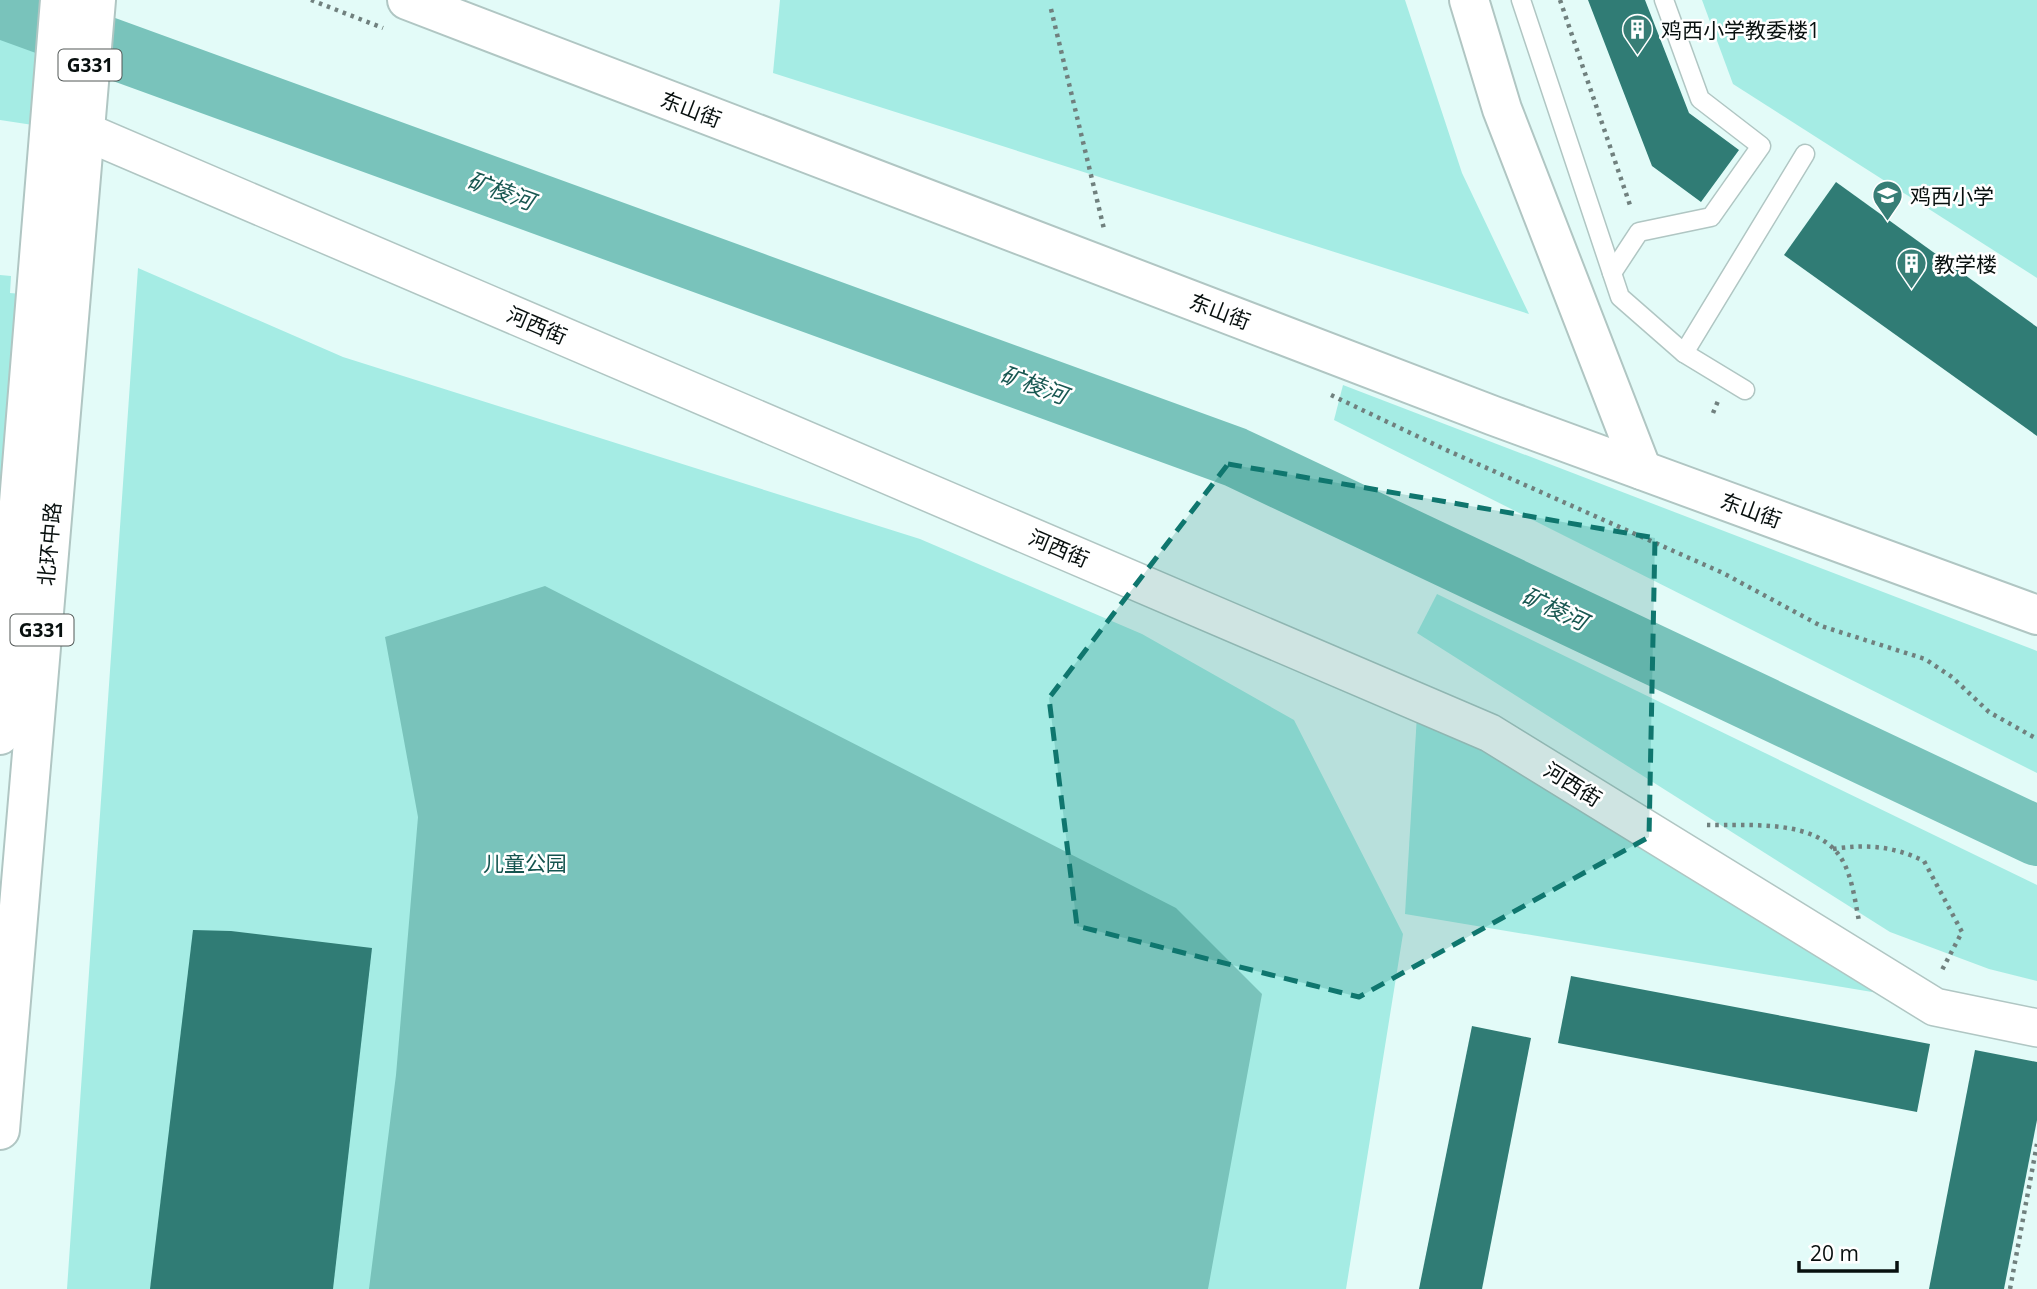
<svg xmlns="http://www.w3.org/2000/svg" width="2037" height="1289" viewBox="0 0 2037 1289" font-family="'Open Sans','Noto Sans SC',sans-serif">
	<rect width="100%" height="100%" fill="#e3fbf8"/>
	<g fill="#a5ece4">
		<path d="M 0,0 L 40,0 L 33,125 L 0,120 Z"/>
		<path d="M 780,0 L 1405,0 L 1462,173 L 1529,314 L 773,73 Z"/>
		<path d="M 1702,0 L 2037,0 L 2037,278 L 1733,84 Z"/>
		<path d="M 138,268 L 343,357 L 920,539 L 1142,634 L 1294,720 L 1403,934 L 1346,1289 L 67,1289 Z"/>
		<path d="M 0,275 L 11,276 L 10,293 L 22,294 L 0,538 Z"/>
		<path d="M 1343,385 L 2037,651 L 2037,773 L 1334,420 Z"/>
		<path d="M 1437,594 L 2037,885 L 2037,981 L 1989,969 L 1890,932 L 1417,633 Z"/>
		<path d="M 1417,715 L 1495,746 L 1884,994 L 1405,914 Z"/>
	</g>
	<path fill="#79c3bb" d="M 545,586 L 1176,908 L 1262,994 L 1208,1289 L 369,1289 L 396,1075 L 418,817 L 385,637 Z"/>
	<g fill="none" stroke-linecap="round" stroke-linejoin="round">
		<path stroke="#79c3bb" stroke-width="60" d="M 0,8 L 1235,457 L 2037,836"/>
	</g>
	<g fill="#307c75">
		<path d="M 1588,0 L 1645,0 L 1689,113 L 1739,150 L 1701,202 L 1652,166 Z"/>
		<path d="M 1836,182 L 2037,327 L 2037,436 L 1784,255 Z"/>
		<path d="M 193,930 L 231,931 L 372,948 L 333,1289 L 150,1289 Z"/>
		<path d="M 1571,976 L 1930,1044 L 1917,1112 L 1558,1043 Z"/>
		<path d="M 1472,1026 L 1531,1038 L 1482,1289 L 1419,1289 Z"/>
		<path d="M 1975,1050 L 2037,1062 L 2037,1120 L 2004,1289 L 1929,1289 Z"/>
	</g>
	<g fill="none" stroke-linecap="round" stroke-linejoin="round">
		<defs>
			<g id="lane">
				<path d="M 1521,0 L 1620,297 L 1684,353 L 1745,390"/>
				<path d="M 1612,273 L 1639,232 L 1711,217 L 1761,146 L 1700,99 L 1664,0"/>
				<path d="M 1684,353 L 1805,154"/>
			</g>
			<path id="street" d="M 56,119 L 1490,733 L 1935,1007 L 2037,1028"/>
			<g id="secondary">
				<path d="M 407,0 L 1494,416 L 2037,615"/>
				<path d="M 1469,0 L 1502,109 L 1642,470"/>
			</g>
			<g id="highway">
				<path d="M 0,735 L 60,0"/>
				<path d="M 0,1130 L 96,0"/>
			</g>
		</defs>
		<use href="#lane" stroke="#b0c6c3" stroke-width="21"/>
		<use href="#street" stroke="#b0c6c3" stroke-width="40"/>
		<use href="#secondary" stroke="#b0c6c3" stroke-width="42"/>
		<use href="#highway" stroke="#b0c6c3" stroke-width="42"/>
		<g stroke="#70807e" stroke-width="4.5" stroke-dasharray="3.5 5" stroke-linecap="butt">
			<path d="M 311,0 L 383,28"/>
			<path d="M 1560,0 L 1631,208"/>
			<path d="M 1051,9 L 1104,229"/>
			<path d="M 1331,395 L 1444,449 L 1723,573 L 1821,626 L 1925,659 L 1952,677 L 1989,712 L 2037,739"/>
			<path d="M 1713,413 L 1718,401"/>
			<path d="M 1707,825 C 1747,826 1816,818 1841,858 C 1852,875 1855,901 1859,921"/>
			<path d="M 1833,849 C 1867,844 1893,846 1924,861 L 1962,932 L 1942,970"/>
			<path d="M 2010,1289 L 2037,1144"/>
		</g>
		<use href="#lane" stroke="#fff" stroke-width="18"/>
		<use href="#street" stroke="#fff" stroke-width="37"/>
		<use href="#secondary" stroke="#fff" stroke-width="38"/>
		<use href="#highway" stroke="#fff" stroke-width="38"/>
	</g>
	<path fill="#0f766e" fill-opacity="0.2" stroke="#0f766e" stroke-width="5" stroke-dasharray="14 9" stroke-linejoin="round" d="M 1228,464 L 1655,538 L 1649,837 L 1359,997 L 1077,926 L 1049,698 Z"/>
	<defs>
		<symbol id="building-pin" viewBox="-11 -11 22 30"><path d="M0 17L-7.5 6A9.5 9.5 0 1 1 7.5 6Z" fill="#377e76" stroke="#fff"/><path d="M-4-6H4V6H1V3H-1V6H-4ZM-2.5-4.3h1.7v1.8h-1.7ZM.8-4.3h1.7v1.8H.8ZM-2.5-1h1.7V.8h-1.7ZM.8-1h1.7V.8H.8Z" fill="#fff"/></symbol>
		<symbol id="school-pin" viewBox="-11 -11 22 30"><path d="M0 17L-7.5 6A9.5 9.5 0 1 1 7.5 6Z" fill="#377e76" stroke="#fff"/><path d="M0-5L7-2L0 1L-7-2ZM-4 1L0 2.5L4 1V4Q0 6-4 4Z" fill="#fff"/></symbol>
	</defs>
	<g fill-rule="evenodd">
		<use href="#building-pin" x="1620" y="12" width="35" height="47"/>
		<use href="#school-pin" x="1870" y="178" width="35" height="47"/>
		<use href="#building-pin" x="1894" y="246" width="35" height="47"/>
	</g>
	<g text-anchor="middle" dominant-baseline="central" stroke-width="5" stroke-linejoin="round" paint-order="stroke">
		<g fill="#fff" stroke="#525857" stroke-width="2">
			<rect x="58.5" y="49.5" width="63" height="31" rx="5"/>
			<rect x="10.5" y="614.5" width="63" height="31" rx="5"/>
		</g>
		<g font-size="19" font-weight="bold" fill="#08100f">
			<text x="90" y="65">G331</text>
			<text x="42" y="630">G331</text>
		</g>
		<g font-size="21" fill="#08100f" stroke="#fff" text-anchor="start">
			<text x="1661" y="30">鸡西小学教委楼1</text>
			<text x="1910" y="196">鸡西小学</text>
			<text x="1934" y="264">教学楼</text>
		</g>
		<g font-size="21" fill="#08100f" stroke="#fff">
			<text transform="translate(691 109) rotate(21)">东山街</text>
			<text transform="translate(1220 311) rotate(21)">东山街</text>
			<text transform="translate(537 325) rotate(23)">河西街</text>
			<text transform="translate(1751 510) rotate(20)">东山街</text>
			<text transform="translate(49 544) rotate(-85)">北环中路</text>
			<text transform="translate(1059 548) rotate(23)">河西街</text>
			<text transform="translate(1573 784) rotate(32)">河西街</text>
		</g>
		<g font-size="21" fill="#14544f" stroke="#fff">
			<text x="525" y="863">儿童公园</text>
		</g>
		<g font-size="23" font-style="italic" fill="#195852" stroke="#fff">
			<text transform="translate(501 190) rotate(20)">矿棱河</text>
			<text transform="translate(1034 384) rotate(20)">矿棱河</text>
			<text transform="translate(1555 608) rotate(25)">矿棱河</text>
		</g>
	</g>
	<path d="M1799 1261v10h98v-10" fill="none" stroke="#08100f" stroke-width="3.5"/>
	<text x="1810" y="1261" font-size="21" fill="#08100f" stroke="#ffffff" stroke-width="5" paint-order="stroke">20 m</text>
</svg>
